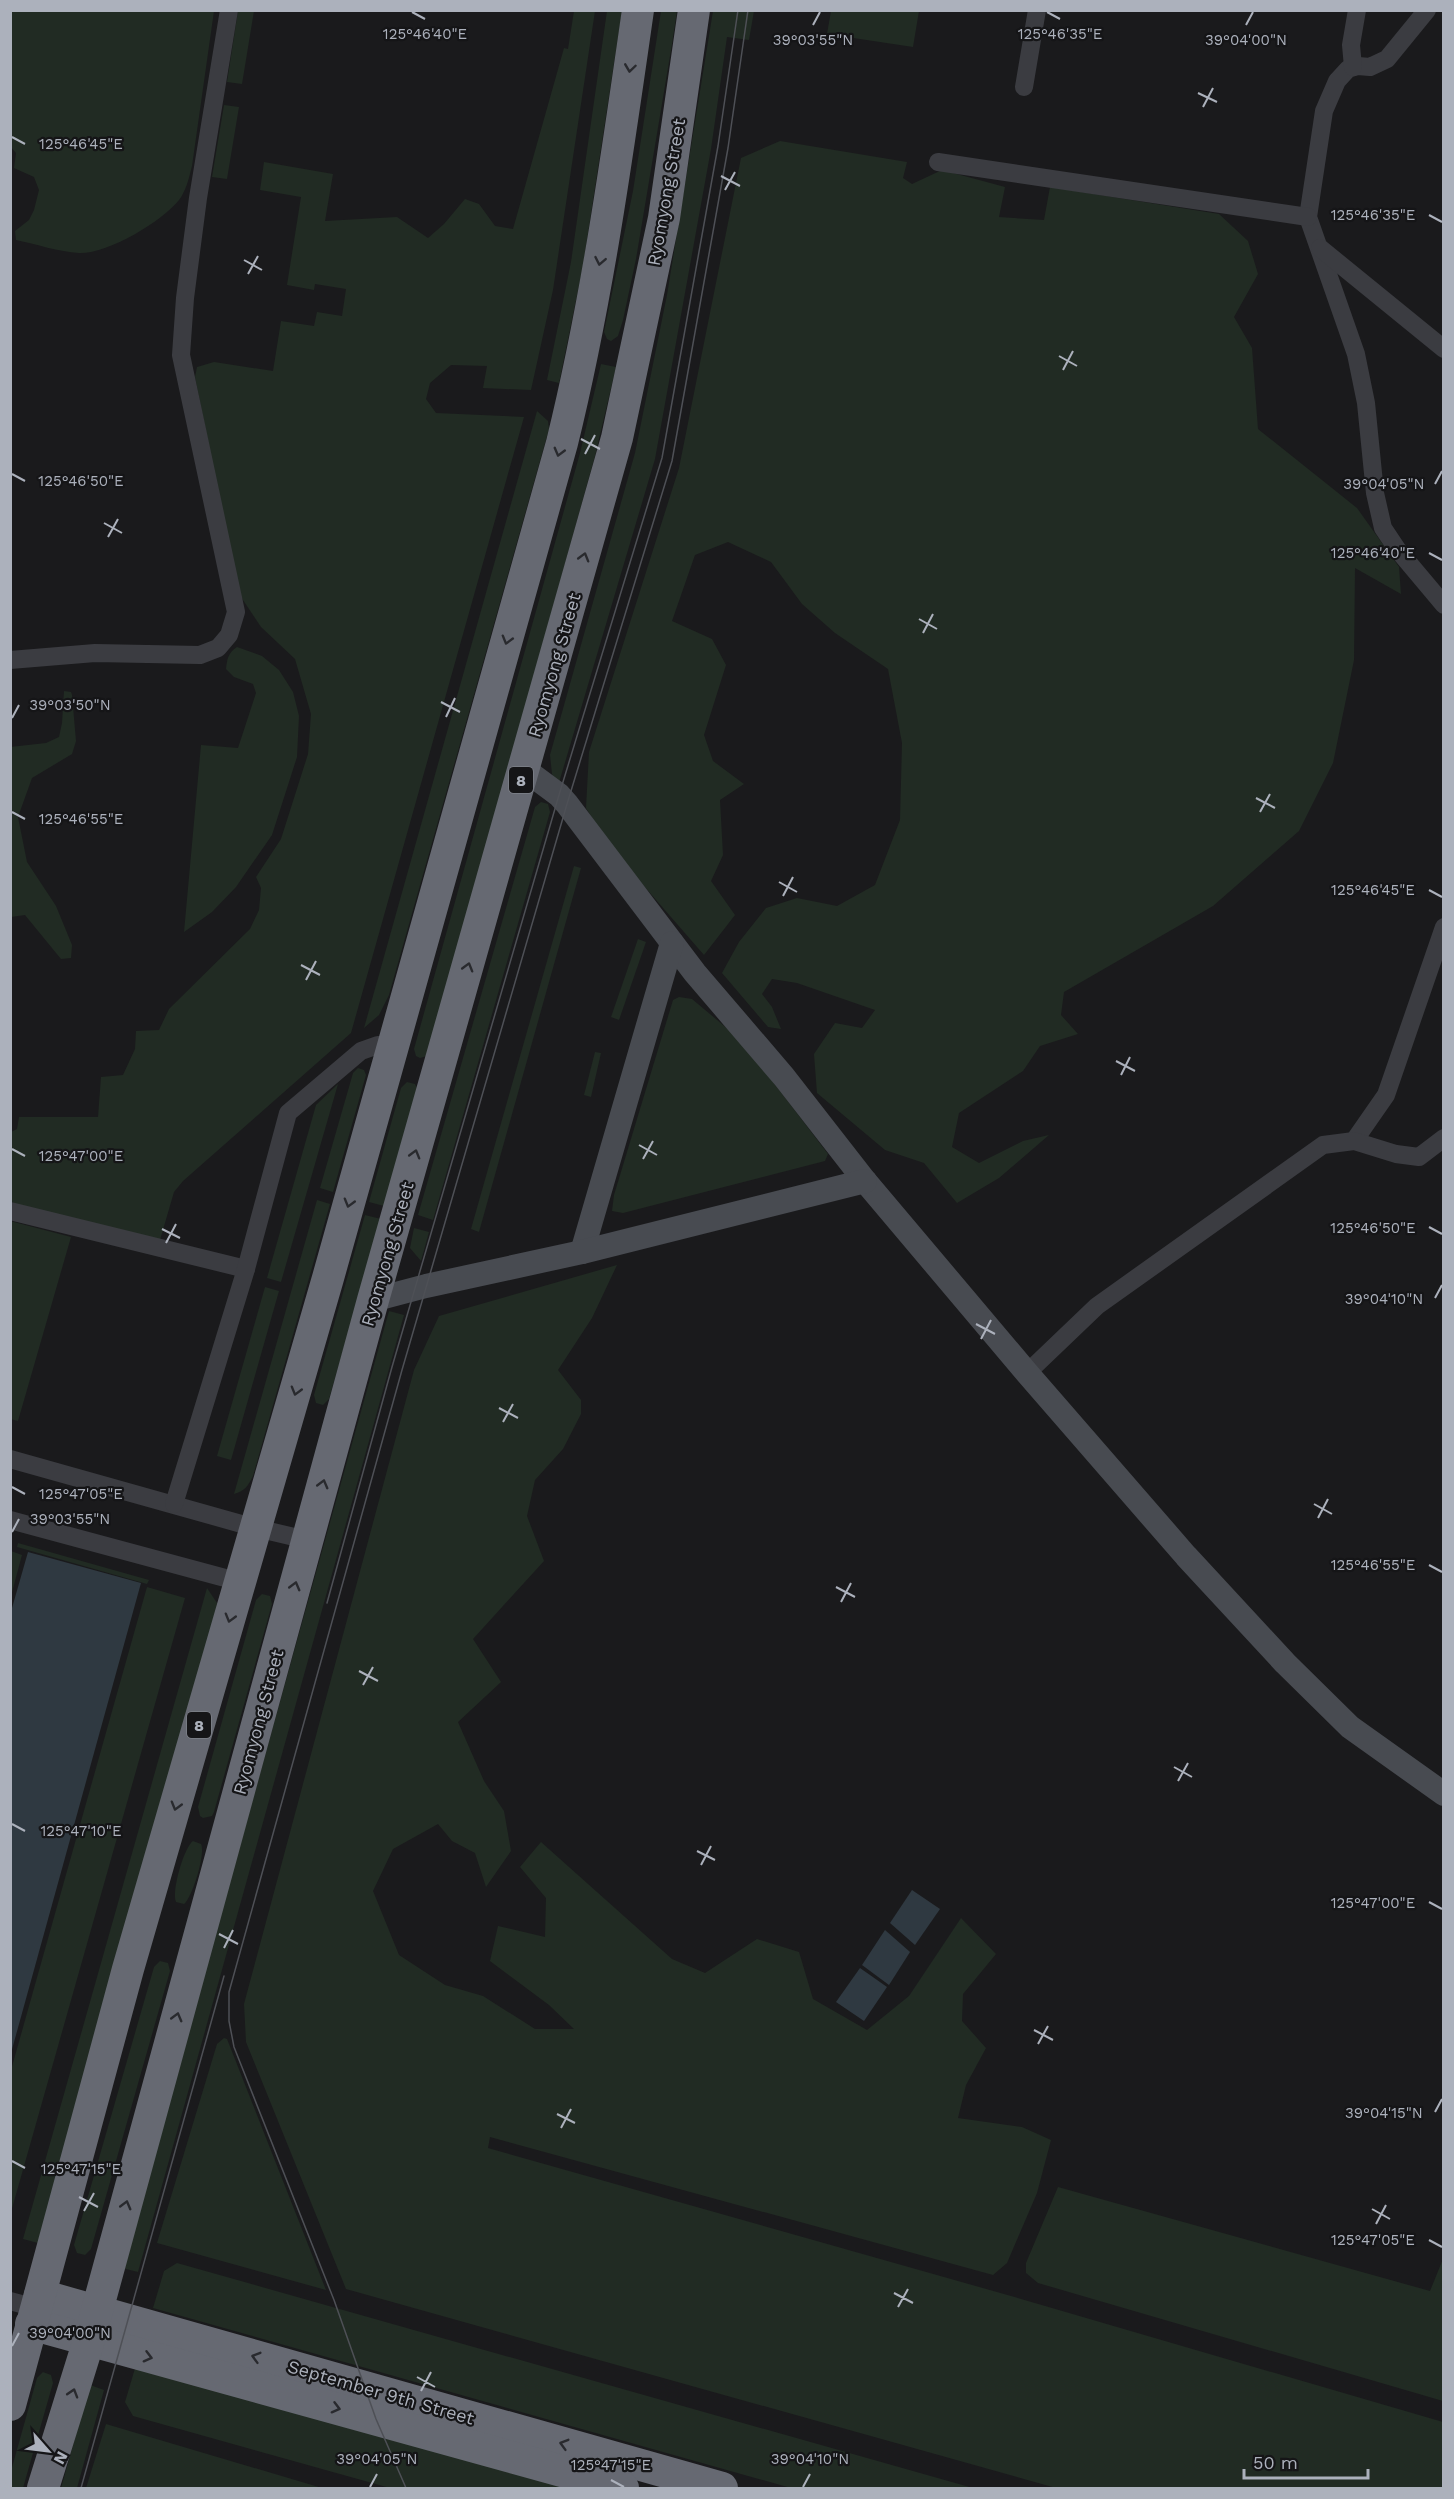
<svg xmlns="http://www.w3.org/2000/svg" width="1454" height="2499" viewBox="0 0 1454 2499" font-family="'Work Sans',sans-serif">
	<rect width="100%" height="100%" fill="#1a1a1c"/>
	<g fill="#212b23">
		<path d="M 11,10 L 214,11 L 192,166 C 189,178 186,191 179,200 C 161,222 108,254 79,253 C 59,252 36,244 16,240 L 15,231 L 29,220 L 34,210 L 39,190 L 34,177 L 14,168 L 16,153 L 10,146 Z"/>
		<path d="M 238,11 L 254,11 L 242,84 L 227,82 Z"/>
		<path d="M 574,11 L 595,11 L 553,290 L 531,390 L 483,388 L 487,366 L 451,365 L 430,383 L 426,399 L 436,413 L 524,417 L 351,1033 L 183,1181 L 174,1192 L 160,1240 L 16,1205 L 11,1201 L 11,1132 L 17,1129 L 19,1117 L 98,1117 L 101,1077 L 123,1075 L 135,1049 L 136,1031 L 159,1030 L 169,1009 L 250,929 L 259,910 L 261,888 L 256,877 L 281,839 L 308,754 L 311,714 L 295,659 L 261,627 L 239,594 L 195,377 L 197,367 L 214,362 L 273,371 L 281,321 L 314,326 L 317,312 L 342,316 L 346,289 L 315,284 L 314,290 L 287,285 L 301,197 L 260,190 L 264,162 L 333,174 L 325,221 L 397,217 L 428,238 L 444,224 L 465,199 L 479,204 L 495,226 L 513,229 L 564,48 L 568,49 Z"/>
		<path d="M 607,11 L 622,11 L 583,266 L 559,383 L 547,380 L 571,262 Z"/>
		<path d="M 661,11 L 677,11 L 672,44 L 636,259 L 623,320 L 618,336 L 611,341 L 607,339 L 604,332 L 633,191 Z"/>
		<path d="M 713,11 L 754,11 L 749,40 L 727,37 L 711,149 L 655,459 L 558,786 L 552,774 L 550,755 L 635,453 L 667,295 Z"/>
		<path d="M 831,11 L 919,11 L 913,47 L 827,34 Z"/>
		<path d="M 224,105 L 239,107 L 227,179 L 212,177 Z"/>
		<path d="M 780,141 L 907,162 L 903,178 L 912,184 L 942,170 L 1005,187 L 999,217 L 1044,220 L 1050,187 L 1219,214 L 1248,241 L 1258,274 L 1234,317 L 1252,348 L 1258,429 L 1357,508 L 1399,567 L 1401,594 L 1355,568 L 1354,660 L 1333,763 L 1299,831 L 1213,906 L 1064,992 L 1061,1015 L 1078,1034 L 1040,1046 L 1023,1071 L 959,1113 L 952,1147 L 979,1163 L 1023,1141 L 1049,1135 L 999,1178 L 957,1203 L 924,1163 L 885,1150 L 817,1093 L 814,1054 L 835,1023 L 862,1028 L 875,1010 L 797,983 L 772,979 L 762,994 L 772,1007 L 781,1029 L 768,1027 L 722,973 L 739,942 L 766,908 L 797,898 L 837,906 L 875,885 L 900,820 L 902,743 L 888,669 L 835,633 L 802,604 L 771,562 L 728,542 L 695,555 L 672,621 L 712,639 L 726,665 L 704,735 L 713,761 L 744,784 L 720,800 L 723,855 L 711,881 L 735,915 L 704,955 L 610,847 L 586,808 L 589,752 L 679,468 L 741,158 Z"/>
		<path d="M 601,364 L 616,367 L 595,456 L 429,1053 L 427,1056 L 420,1058 L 416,1056 L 414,1049 L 580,453 Z"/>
		<path d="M 537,411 L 548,421 L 549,429 L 389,995 L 379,1015 L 364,1028 Z"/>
		<path d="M 237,647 L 262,656 L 279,670 L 293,692 L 299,716 L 297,757 L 272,835 L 236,887 L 212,912 L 184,932 L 201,745 L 238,748 L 256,693 L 253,684 L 234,677 L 226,669 C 227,659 228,653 237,647 Z"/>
		<path d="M 64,691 L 71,692 L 72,695 L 76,741 L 72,754 L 32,778 L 18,817 L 27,862 L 56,906 L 72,945 L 71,958 L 61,959 L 25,915 L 11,917 L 10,747 L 46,743 L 59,737 L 62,723 Z"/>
		<path d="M 541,802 L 548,804 L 550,812 L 433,1220 L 418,1215 L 535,807 Z"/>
		<path d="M 574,866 L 581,868 L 479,1232 L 471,1229 Z"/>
		<path d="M 638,939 L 646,942 L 619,1020 L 611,1017 Z"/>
		<path d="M 679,997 L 692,999 L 741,1040 L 828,1154 L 825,1161 L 623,1213 L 612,1211 L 614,1195 L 673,1000 Z"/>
		<path d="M 595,1052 L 601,1053 L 591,1097 L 584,1095 Z"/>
		<path d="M 358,1068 L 364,1070 L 366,1075 L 333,1192 L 320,1188 L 353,1073 Z"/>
		<path d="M 407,1082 L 415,1084 L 417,1088 L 384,1206 L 369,1202 L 401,1088 Z"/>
		<path d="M 338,1084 L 281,1282 L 267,1278 L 316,1105 Z"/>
		<path d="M 317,1200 L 330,1204 L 253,1476 C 248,1486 245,1491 234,1494 Z"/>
		<path d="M 365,1215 L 381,1219 L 329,1399 L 323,1405 L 316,1403 L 314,1395 Z"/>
		<path d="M 10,1221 L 71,1237 L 18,1421 L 10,1419 Z"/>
		<path d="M 414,1228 L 429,1232 L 421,1261 L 410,1248 Z"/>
		<path d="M 617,1265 L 592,1318 L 558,1370 L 581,1400 L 581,1414 L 563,1449 L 535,1480 L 527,1516 L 544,1561 L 473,1639 L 501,1682 L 458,1722 L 484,1781 L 504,1811 L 511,1851 L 486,1887 L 475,1853 L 452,1841 L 438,1824 L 393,1849 L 373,1891 L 399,1955 L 445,1985 L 483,1996 L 535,2029 L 574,2029 L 549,2005 L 490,1961 L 498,1926 L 545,1937 L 546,1898 L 520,1867 L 541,1842 L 672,1959 L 705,1973 L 757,1939 L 799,1952 L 813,1999 L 867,2030 L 909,1996 L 961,1918 L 996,1954 L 963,1994 L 962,2021 L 986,2048 L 966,2085 L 958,2118 L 1022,2127 L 1051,2140 L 1037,2193 L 1007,2263 L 993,2275 L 490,2137 L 488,2148 L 1011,2296 L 1443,2422 L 1443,2488 L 1056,2488 L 346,2289 L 246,2042 L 244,2004 L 414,1370 L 439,1316 Z"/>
		<path d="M 265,1287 L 279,1291 L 231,1460 L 217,1456 Z"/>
		<path d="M 389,1311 L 404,1315 L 138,2272 L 122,2268 Z"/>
		<path d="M 18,1543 L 149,1580 L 147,1584 L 17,1547 Z"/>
		<path d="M 11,1551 L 22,1555 L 11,1596 L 10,1551 Z"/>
		<path d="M 147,1587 L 185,1598 L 11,2212 L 11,2070 Z"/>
		<path d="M 207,1588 L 217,1603 L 216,1612 L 38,2243 L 23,2239 Z"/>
		<path d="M 262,1594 L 270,1596 L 272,1604 L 214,1812 L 212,1816 L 203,1818 L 200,1816 L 198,1807 L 256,1600 Z"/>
		<path d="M 193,1841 L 201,1844 C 206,1853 192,1898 184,1904 L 176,1902 C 171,1892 184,1847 193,1841 Z"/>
		<path d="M 160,1961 L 168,1963 L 170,1971 L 91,2249 L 85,2255 L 77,2253 L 74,2245 L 154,1967 Z"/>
		<path d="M 224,2038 L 227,2039 L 326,2290 L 157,2243 L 217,2044 Z"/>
		<path d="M 1058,2187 L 1430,2291 L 1443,2259 L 1443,2401 L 1038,2283 L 1026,2273 L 1026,2263 Z"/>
		<path d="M 177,2263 L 973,2488 L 791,2488 L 153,2308 L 164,2271 Z"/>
		<path d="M 136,2365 L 573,2488 L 390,2488 L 133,2416 L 125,2402 Z"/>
		<path d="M 43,2372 L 51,2375 L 53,2383 L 23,2488 L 11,2488 L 11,2471 L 37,2378 Z"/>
		<path d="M 90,2385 L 104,2390 L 77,2488 L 61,2488 Z"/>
		<path d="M 106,2424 L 322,2488 L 86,2488 Z"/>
	</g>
	<g fill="#2f3941">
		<path d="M 28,1552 L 141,1583 L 11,2053 L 10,1615 Z"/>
		<path d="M 912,1890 L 940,1909 L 915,1945 L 890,1923 Z"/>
		<path d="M 885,1930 L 910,1952 L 889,1985 L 862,1965 Z"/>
		<path d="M 860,1968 L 887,1987 L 864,2021 L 836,2002 Z"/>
	</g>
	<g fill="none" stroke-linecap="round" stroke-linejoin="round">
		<g stroke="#3b3c41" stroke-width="18">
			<path d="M 1427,10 L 1387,59 L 1370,67 L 1358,66 L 1348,69 L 1337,81 L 1324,111 L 1308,217 L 1356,354 L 1366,403 L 1375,493 L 1383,528 L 1397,549 L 1444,605"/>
			<path d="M 1353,67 L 1351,45 L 1357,10"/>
			<path d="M 1024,87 L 1037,10"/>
			<path d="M 938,162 L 1308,217"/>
			<path d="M 1320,248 L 1444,349"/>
			<path d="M 10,660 L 95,653 L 200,655 L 218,648 L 229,635 L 236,612 L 181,355 L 185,298 L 198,198 L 229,10"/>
			<path d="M 1354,1141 L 1386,1095 L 1444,927"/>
			<path d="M 10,1211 L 246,1269"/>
			<path d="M 1027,1373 L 1097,1306 L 1323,1145 L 1354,1141 L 1396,1154 L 1419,1157 L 1444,1138"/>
			<path d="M 10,1459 L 256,1528 L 307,1540"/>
			<path d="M 174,1504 L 246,1269 L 288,1113 L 361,1051 L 378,1045 L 393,1045"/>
			<path d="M 10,1520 L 240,1582"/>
			<path d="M 10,2301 L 36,2308"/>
		</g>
		<g stroke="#484b51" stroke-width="24">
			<path d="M 524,769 L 559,795 L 567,804 L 695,973 L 784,1077 L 865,1181 L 1027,1373 L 1186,1556 L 1285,1663 L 1350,1727 L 1444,1794"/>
			<path d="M 582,1252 L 672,943"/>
			<path d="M 373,1300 L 426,1286 L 582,1252 L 865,1181"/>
		</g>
		<g stroke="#666972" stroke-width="32">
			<path d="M 40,2295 L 722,2488"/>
			<path d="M 31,2324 L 623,2488"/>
			<path d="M 10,2405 L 128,1969 L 328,1278 L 562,443 C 597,301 617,156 638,10"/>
			<path d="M 43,2488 L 89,2340 L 373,1300 L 617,438 L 664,218 L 694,10"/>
		</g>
		<g stroke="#4e5056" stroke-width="1.5">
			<path d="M 327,1603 L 392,1367 L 559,795 L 662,458 L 718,146 L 738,10"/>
			<path d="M 81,2488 L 224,1976"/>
			<path d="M 406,2488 L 376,2419 L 334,2300 L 234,2047 L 229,2021 L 229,1992 L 402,1370 L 567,804 L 672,461 L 728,148 L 748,10"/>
		</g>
	</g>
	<defs><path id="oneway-chevron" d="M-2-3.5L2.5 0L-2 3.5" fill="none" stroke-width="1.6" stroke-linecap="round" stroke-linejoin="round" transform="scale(1.5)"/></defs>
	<g stroke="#292a2e">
		<use href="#oneway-chevron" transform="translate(630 68) rotate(98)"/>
		<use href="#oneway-chevron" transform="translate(600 261) rotate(101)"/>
		<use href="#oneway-chevron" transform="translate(559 452) rotate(105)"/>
		<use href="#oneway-chevron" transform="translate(584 557) rotate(-74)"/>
		<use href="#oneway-chevron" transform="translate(507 640) rotate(106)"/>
		<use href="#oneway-chevron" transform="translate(468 967) rotate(-74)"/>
		<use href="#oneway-chevron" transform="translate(415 1154) rotate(-74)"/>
		<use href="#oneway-chevron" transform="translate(349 1203) rotate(106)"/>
		<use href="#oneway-chevron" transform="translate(296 1391) rotate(106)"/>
		<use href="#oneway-chevron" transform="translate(323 1484) rotate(-75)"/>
		<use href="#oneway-chevron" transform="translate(295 1586) rotate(-75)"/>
		<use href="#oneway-chevron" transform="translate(230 1618) rotate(106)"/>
		<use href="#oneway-chevron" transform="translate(176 1806) rotate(106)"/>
		<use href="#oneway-chevron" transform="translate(177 2017) rotate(-75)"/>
		<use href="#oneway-chevron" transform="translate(126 2205) rotate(-75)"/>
		<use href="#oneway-chevron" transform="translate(148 2357) rotate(15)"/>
		<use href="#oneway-chevron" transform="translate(256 2357) rotate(-164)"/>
		<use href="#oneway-chevron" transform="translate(73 2393) rotate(-73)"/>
		<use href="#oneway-chevron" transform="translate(336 2408) rotate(15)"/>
		<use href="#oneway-chevron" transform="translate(564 2444) rotate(-164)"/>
	</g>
	<path fill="none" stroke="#acb1bc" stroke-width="2" d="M 412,12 L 425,19M 1047,12 L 1060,19M 813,25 L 820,12M 1246,25 L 1253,12M 1198,93 L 1217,102M 1203,107 L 1213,88M 12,137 L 25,144M 721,176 L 740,186M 725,190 L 735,172M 1429,215 L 1442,222M 244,260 L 262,270M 248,274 L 258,256M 1059,356 L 1077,366M 1063,370 L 1073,351M 581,439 L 600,449M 585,454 L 595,435M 12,474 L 25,481M 1435,484 L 1442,471M 104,523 L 122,533M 108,537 L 118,519M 1429,553 L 1442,560M 919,619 L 937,629M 923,633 L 933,614M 441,702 L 460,712M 446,717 L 455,698M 12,718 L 19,705M 1256,798 L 1275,808M 12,812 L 25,819M 1260,812 L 1270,794M 779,882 L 797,892M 1429,890 L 1442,897M 783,896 L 793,877M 301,965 L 320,975M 306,980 L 316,961M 1116,1061 L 1135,1071M 1121,1075 L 1130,1057M 639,1145 L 657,1155M 12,1149 L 25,1156M 643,1159 L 653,1141M 1429,1227 L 1442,1234M 162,1229 L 180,1238M 166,1243 L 176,1224M 1435,1298 L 1442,1285M 976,1324 L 995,1334M 981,1339 L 991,1320M 499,1408 L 518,1418M 503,1422 L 513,1404M 12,1487 L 25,1494M 1314,1504 L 1332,1514M 1318,1518 L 1328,1499M 12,1532 L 19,1519M 1429,1565 L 1442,1572M 836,1587 L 855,1597M 841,1602 L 851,1583M 359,1671 L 378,1681M 363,1685 L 373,1667M 1174,1767 L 1192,1777M 1178,1781 L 1188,1763M 12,1824 L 25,1831M 697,1851 L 715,1860M 701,1865 L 711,1846M 1429,1902 L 1442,1909M 219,1934 L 238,1944M 224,1948 L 233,1930M 1034,2030 L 1053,2040M 1038,2044 L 1048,2026M 1435,2112 L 1442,2099M 557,2114 L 575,2123M 561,2128 L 571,2109M 12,2161 L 25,2168M 79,2197 L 98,2207M 1372,2209 L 1390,2219M 84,2211 L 94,2193M 1376,2224 L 1386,2205M 1429,2240 L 1442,2247M 894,2293 L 913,2303M 898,2307 L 908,2289M 12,2346 L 19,2333M 417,2377 L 435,2387M 421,2391 L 431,2372M 611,2480 L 624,2487M 370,2487 L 377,2474M 803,2487 L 810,2474"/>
	<g text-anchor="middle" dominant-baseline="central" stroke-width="4.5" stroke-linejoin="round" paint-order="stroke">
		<g fill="#151517" stroke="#7f828a" stroke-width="1.5">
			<rect x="509" y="767" width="24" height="26" rx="4.5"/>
			<rect x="187" y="1712" width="24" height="26" rx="4.5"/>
		</g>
		<g font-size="16" font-weight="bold" fill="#acb1bc">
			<text x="521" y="780">8</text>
			<text x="199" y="1725">8</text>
		</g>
		<g font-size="18" fill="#acb1bc" stroke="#151517">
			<text transform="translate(666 192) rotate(-80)">Ryomyong Street</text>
			<text transform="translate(554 665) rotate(-74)">Ryomyong Street</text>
			<text transform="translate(387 1254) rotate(-74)">Ryomyong Street</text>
			<text transform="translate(258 1722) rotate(-75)">Ryomyong Street</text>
			<text transform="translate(381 2392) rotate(16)">September 9th Street</text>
		</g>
	</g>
	<g font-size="15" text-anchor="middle" fill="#acb1bc" stroke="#151517" stroke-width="4.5" stroke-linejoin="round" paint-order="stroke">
		<text x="425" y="39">125°46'40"E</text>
		<text x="1060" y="39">125°46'35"E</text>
		<text x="813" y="45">39°03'55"N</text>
		<text x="1246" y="45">39°04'00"N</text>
		<text x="81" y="149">125°46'45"E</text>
		<text x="1373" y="220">125°46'35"E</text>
		<text x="81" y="486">125°46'50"E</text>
		<text x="1384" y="489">39°04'05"N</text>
		<text x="1373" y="558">125°46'40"E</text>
		<text x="70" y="710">39°03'50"N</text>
		<text x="81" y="824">125°46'55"E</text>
		<text x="1373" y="895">125°46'45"E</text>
		<text x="81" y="1161">125°47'00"E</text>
		<text x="1373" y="1233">125°46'50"E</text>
		<text x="1384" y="1304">39°04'10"N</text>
		<text x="81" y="1499">125°47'05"E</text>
		<text x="70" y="1524">39°03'55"N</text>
		<text x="1373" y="1570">125°46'55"E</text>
		<text x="81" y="1836">125°47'10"E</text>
		<text x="1373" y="1908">125°47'00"E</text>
		<text x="1384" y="2118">39°04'15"N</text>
		<text x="81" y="2174">125°47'15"E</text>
		<text x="1373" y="2245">125°47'05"E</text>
		<text x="70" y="2338">39°04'00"N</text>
		<text x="377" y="2464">39°04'05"N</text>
		<text x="810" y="2464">39°04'10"N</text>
		<text x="611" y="2470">125°47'15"E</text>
	</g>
	<rect width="1454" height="2499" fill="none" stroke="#acb1bc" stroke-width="24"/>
	<g transform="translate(48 2451) rotate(118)" stroke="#151517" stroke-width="4.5" paint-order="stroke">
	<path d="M0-4.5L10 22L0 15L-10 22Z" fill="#acb1bc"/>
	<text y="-9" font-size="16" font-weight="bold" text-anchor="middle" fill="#acb1bc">N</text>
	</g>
	<path d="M1244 2469v9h124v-9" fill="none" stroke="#acb1bc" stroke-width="3"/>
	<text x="1253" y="2469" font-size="18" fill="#acb1bc" stroke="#151517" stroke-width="4.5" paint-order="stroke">50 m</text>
</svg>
